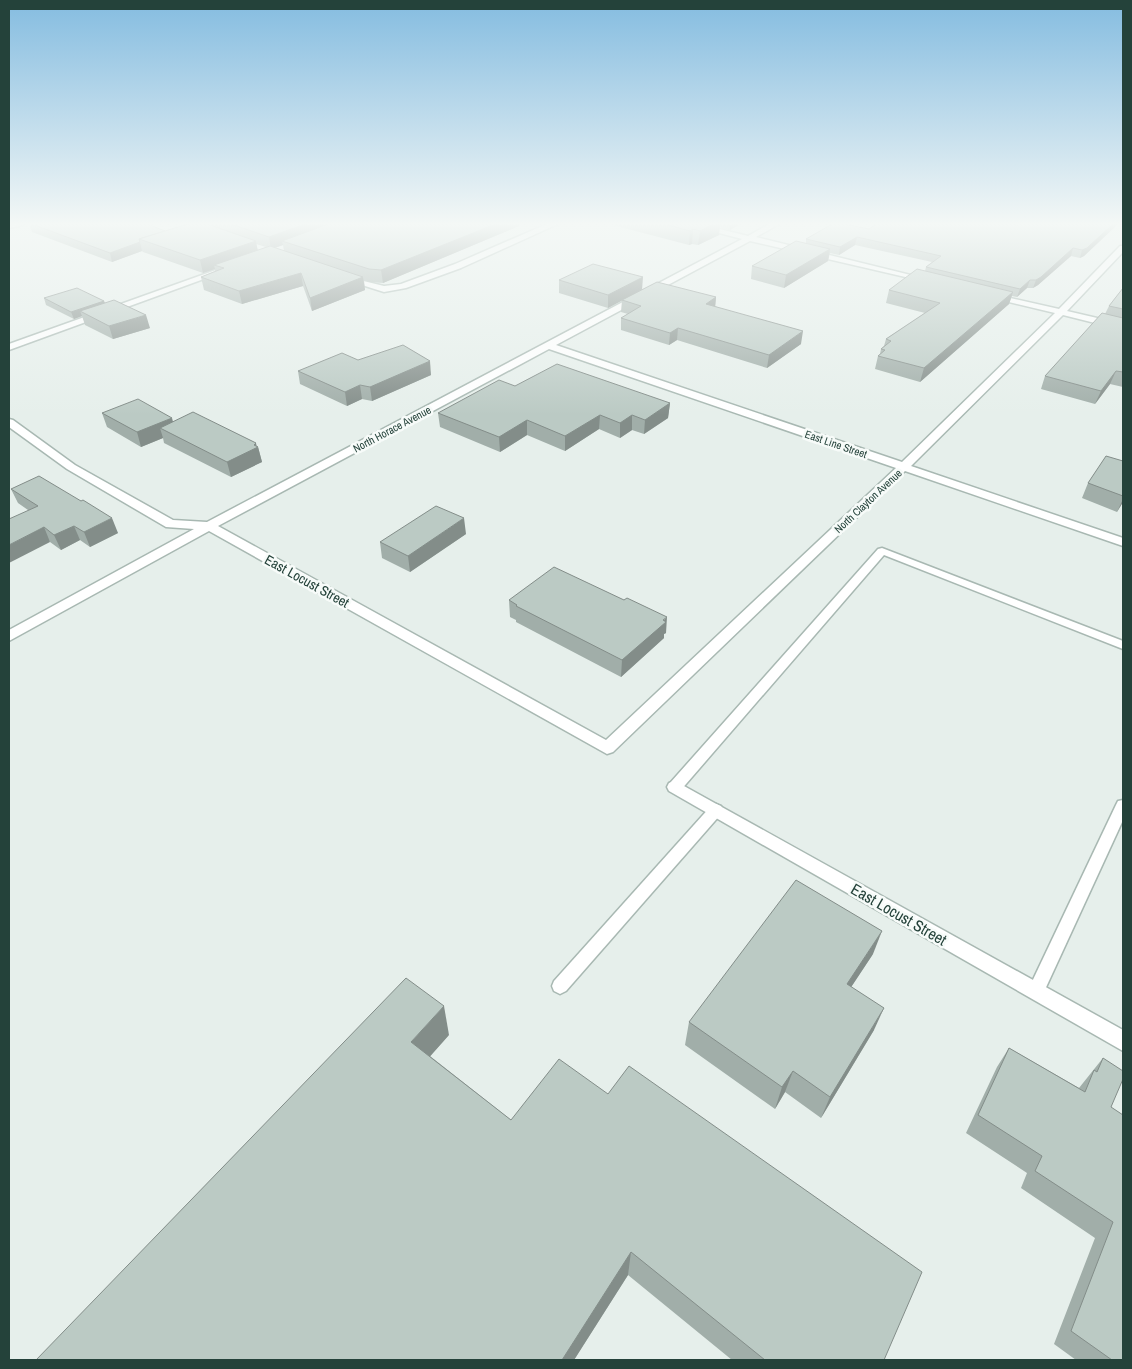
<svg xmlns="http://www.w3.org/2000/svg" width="1132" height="1369" viewBox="0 0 1132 1369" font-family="'Archivo Narrow',sans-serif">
	<rect width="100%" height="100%" fill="#e6efeb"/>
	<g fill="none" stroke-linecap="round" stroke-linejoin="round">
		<defs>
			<g id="service">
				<path d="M 882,548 L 1123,641 L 1123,649 L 884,555 L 680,791 L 675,792 L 670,791 L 668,787 L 670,783 L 878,549 Z"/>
				<path d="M 1123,800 L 1123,820 L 1042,996 L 1036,999 L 1030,996 L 1028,991 L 1030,986 L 1116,805 L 1118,801 Z"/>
				<path d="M 716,804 L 721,806 L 723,810 L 721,814 L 566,991 L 560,994 L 554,991 L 552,986 L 554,981 L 711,806 Z"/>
			</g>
			<g id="minor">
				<path d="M 24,223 L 23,225 L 9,228 L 9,224 Z"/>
				<path d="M 549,223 L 560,223 L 461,268 L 406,288 L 384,292 L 343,279 L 347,277 L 384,286 L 401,284 L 455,264 Z"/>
				<path d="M 681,223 L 695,223 L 748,236 L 771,223 L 781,223 L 756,237 L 931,280 L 927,282 L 750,241 L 556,345 L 902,462 L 1055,313 L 988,297 L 988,293 L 1059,309 L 1120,246 L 1123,246 L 1123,252 L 1067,311 L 1123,324 L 1123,330 L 1063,315 L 911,466 L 1123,538 L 1123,546 L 905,471 L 613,752 L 607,754 L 209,531 L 9,641 L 9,630 L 194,529 L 166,527 L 67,469 L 9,427 L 9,419 L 13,420 L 75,465 L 173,520 L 207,522 L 742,239 ZM 549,349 L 896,468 L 606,740 L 218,526 Z"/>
				<path d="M 216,270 L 223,272 L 9,350 L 9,344 Z"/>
				<path d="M 675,781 L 1123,1030 L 1123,1051 L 669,791 L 667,787 L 669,783 Z"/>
			</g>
		</defs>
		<use href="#service" stroke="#a8b8b2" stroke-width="3"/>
		<use href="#minor" stroke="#a8b8b2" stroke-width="3"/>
		<use href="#service" fill="#fff" fill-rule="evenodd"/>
		<use href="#minor" fill="#fff" fill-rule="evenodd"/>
	</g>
	<g fill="#a1aea9" fill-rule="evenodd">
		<path d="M 29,223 L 165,231 L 212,226 L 211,223 L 519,223 L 519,226 L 383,283 L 370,282 L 364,280 L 365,290 L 312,311 L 303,286 L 242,304 L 204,290 L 201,277 L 215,271 L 215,269 L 203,273 L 143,252 L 142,251 L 112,262 L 32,232 ZM 256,244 L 266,247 L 258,250 ZM 283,245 L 284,251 L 275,248 Z"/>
		<path d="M 605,223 L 742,223 L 730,230 L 720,227 L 719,235 L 698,245 L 692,244 L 689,245 Z"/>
		<path d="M 878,223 L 1119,223 L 1084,256 L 1080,258 L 1071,256 L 1038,285 L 1033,288 L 1027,288 L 1017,297 L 1012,296 L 1009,304 L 920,382 L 875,369 L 878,356 L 880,354 L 881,349 L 884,346 L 886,339 L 925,313 L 886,303 L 889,290 L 925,271 L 926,267 L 932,262 L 855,245 L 839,255 L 830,253 L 828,261 L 784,288 L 751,279 L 752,266 L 806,243 L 806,239 L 869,229 Z"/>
		<path d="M 559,280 L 716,297 L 715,306 L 801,344 L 767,368 L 677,340 L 669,345 L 621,330 L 621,318 L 628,314 L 621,312 L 622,300 L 608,308 L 559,293 Z"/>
		<path d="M 1123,288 L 1123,387 L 1110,384 L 1095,404 L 1041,389 L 1045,376 L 1105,314 L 1109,306 Z"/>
		<path d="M 44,298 L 104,301 L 105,303 L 150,328 L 113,339 L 85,325 L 82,316 L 74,319 L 46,305 Z"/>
		<path d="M 358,360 L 431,375 L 372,401 L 362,399 L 347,406 L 300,384 L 298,371 Z"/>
		<path d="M 515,386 L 670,403 L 668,418 L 644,434 L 632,430 L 620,438 L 599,429 L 565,451 L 527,435 L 500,452 L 440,427 L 438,413 Z"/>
		<path d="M 102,413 L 173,422 L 257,446 L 258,447 L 262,462 L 231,477 L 164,443 L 163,438 L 141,447 L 107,427 Z"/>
		<path d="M 1123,461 L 1123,502 L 1117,512 L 1082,498 L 1088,483 Z"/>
		<path d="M 11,489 L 118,533 L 90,547 L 80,540 L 61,550 L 50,542 L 28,510 L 18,503 Z"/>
		<path d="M 466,534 L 410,572 L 382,558 L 380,542 Z"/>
		<path d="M 509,600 L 666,633 L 664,634 L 664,638 L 621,677 L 516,622 L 516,620 L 510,617 Z"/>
		<path d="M 873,954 L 851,987 L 874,1030 L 821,1118 L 785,1092 L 775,1109 L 685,1045 L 689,1022 Z"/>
		<path d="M 449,1035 L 430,1056 L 511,1120 L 884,1360 L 732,1360 L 628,1275 L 574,1360 L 36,1360 Z"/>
		<path d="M 1009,1048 L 1079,1088 L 1103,1058 L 1111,1107 L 1123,1360 L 1076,1360 L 1054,1344 L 1095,1238 L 1021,1188 L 1027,1173 L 966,1133 L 997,1067 Z"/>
	</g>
	<g fill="#838d89">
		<path d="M 308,223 L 343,223 L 282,241 L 283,245 L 271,249 L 269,237 Z"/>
		<path d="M 498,223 L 519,223 L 519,226 L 383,283 L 381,270 Z"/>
		<path d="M 715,223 L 720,223 L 719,235 L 698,245 L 700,231 Z"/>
		<path d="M 730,223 L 742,223 L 730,230 Z"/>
		<path d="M 1114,223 L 1119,223 L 1084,256 L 1080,258 L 1082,250 Z"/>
		<path d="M 693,229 L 692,244 L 689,245 L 690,231 Z"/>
		<path d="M 857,237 L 855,245 L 839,255 L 840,247 Z"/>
		<path d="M 256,241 L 258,253 L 214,265 L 215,269 L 203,273 L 200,260 Z"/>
		<path d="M 140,242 L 142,251 L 112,262 L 110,253 Z"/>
		<path d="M 1073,248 L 1071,256 L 1038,285 L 1033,288 L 1036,280 Z"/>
		<path d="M 830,249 L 828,261 L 784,288 L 786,275 Z"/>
		<path d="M 301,273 L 303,286 L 242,304 L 239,291 Z"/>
		<path d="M 363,277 L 365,290 L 312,311 L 310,298 Z"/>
		<path d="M 643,277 L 642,290 L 608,308 L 608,295 Z"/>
		<path d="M 1030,280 L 1027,288 L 1017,297 L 1020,289 Z"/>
		<path d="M 1013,292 L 1009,304 L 920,382 L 924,368 Z"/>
		<path d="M 716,297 L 715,309 L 706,304 Z"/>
		<path d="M 104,301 L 106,307 L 80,311 L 82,316 L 74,319 L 71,312 Z"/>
		<path d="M 146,315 L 150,328 L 113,339 L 109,326 Z"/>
		<path d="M 678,328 L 677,340 L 669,345 L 670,333 Z"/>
		<path d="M 803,331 L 801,344 L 767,368 L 769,355 Z"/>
		<path d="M 430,361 L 431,375 L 372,401 L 370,387 Z"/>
		<path d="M 1116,371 L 1110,384 L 1095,404 L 1101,391 Z"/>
		<path d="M 360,385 L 362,399 L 347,406 L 345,392 Z"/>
		<path d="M 670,403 L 668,418 L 644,434 L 645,420 Z"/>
		<path d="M 600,415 L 599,429 L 565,451 L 565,436 Z"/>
		<path d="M 632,415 L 632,430 L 620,438 L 620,423 Z"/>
		<path d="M 172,418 L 176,433 L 160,428 L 163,438 L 141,447 L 137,432 Z"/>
		<path d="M 527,420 L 527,435 L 500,452 L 499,437 Z"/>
		<path d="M 256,443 L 257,448 L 258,447 L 262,462 L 231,477 L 227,462 Z"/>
		<path d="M 1123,499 L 1123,502 L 1117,512 Z"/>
		<path d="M 112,518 L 118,533 L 90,547 L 84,532 Z"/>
		<path d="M 464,518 L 466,534 L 410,572 L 408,556 Z"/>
		<path d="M 74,526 L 80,540 L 61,550 L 54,535 Z"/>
		<path d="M 44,527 L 50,542 L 9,563 L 9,545 Z"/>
		<path d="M 667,617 L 666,633 L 664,634 L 664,638 L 621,677 L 622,660 Z"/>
		<path d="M 882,931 L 873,954 L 838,1007 L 847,984 Z"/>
		<path d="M 444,1006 L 449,1035 L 418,1070 L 411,1042 Z"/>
		<path d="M 884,1008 L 874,1030 L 821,1118 L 830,1097 Z"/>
		<path d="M 793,1071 L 785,1092 L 775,1109 L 782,1087 Z"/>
		<path d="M 631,1252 L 628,1275 L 574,1360 L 562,1360 Z"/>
	</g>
	<g fill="#bbcac4" stroke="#838d89">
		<path d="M 29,223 L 145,223 L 165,231 L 139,239 L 140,242 L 110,253 Z"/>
		<path d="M 191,223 L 204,223 L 256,241 L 200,260 L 139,239 Z"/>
		<path d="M 228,223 L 308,223 L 269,237 Z"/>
		<path d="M 331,223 L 498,223 L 381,270 L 369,269 L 282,241 Z"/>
		<path d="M 661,223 L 715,223 L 700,231 L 693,229 L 690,231 Z"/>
		<path d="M 834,223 L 840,223 L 869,229 L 878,223 L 1114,223 L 1087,248 L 1082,250 L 1073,248 L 1041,277 L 1036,280 L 1030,280 L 1020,289 L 926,267 L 941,256 L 857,237 L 840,247 L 806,239 Z"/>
		<path d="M 796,241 L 830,249 L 786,275 L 752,266 Z"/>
		<path d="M 270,246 L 363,277 L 310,298 L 301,273 L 239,291 L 201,277 L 224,268 L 214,265 Z"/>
		<path d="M 593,264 L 643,277 L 608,295 L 559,280 Z"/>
		<path d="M 917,269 L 1013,292 L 924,368 L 878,356 L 885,350 L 881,349 L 891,341 L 886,339 L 940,303 L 889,290 Z"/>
		<path d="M 657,282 L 716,297 L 706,304 L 803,331 L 769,355 L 678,328 L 670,333 L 621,318 L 641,306 L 622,300 Z"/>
		<path d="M 77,288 L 104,301 L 71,312 L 44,298 Z"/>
		<path d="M 1123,288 L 1123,309 L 1109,306 Z"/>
		<path d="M 114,300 L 146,315 L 109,326 L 80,311 Z"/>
		<path d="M 1102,313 L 1123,318 L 1123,372 L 1116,371 L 1101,391 L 1045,376 Z"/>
		<path d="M 403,345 L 430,361 L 370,387 L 360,385 L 345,392 L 298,371 L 342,353 L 358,360 Z"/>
		<path d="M 557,364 L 670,403 L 645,420 L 632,415 L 620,423 L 600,415 L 565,436 L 527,420 L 499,437 L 438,413 L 499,380 L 515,386 Z"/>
		<path d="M 138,399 L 172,418 L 137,432 L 102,413 Z"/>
		<path d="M 193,412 L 256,443 L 254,445 L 258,447 L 227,462 L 160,428 Z"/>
		<path d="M 1106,456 L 1123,461 L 1123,496 L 1088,483 Z"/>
		<path d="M 39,476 L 81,501 L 83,500 L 112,518 L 84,532 L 74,526 L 54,535 L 44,527 L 9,545 L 9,519 L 38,506 L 11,489 Z"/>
		<path d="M 436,506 L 464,518 L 408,556 L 380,542 Z"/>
		<path d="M 554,567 L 624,600 L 627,598 L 667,617 L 663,620 L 666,622 L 622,660 L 516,606 L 517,605 L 509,600 Z"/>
		<path d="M 796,880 L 882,931 L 847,984 L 884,1008 L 830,1097 L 793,1071 L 782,1087 L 689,1022 Z"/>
		<path d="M 406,978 L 444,1006 L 411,1042 L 511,1120 L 559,1059 L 608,1094 L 629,1066 L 922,1272 L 884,1360 L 765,1360 L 631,1252 L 562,1360 L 36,1360 Z"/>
		<path d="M 1009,1048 L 1085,1092 L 1094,1070 L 1097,1072 L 1103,1058 L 1123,1071 L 1123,1079 L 1111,1107 L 1123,1115 L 1123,1360 L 1112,1360 L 1071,1331 L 1113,1222 L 1035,1171 L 1042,1156 L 978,1115 Z"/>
	</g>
	<linearGradient id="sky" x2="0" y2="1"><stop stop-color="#84bce0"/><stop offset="0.54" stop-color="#f4f8f6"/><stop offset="1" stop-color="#f4f8f6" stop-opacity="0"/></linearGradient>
	<rect width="1132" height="415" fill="url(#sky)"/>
	<g text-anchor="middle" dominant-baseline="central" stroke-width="5" stroke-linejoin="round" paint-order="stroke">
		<g font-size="11" fill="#24423a" stroke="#f7fbf9">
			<text transform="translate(392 429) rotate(-28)">North Horace Avenue</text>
			<text transform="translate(836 444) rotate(19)">East Line Street</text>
			<text transform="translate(868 501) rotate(-43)">North Clayton Avenue</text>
		</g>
		<g font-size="14" fill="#24423a" stroke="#f7fbf9">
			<text transform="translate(307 581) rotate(29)">East Locust Street</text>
		</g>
		<g font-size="16" fill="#24423a" stroke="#f7fbf9">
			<text transform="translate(899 914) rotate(30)">East Locust Street</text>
		</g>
	</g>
	<rect width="1132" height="1369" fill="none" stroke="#24423a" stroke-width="20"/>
</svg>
